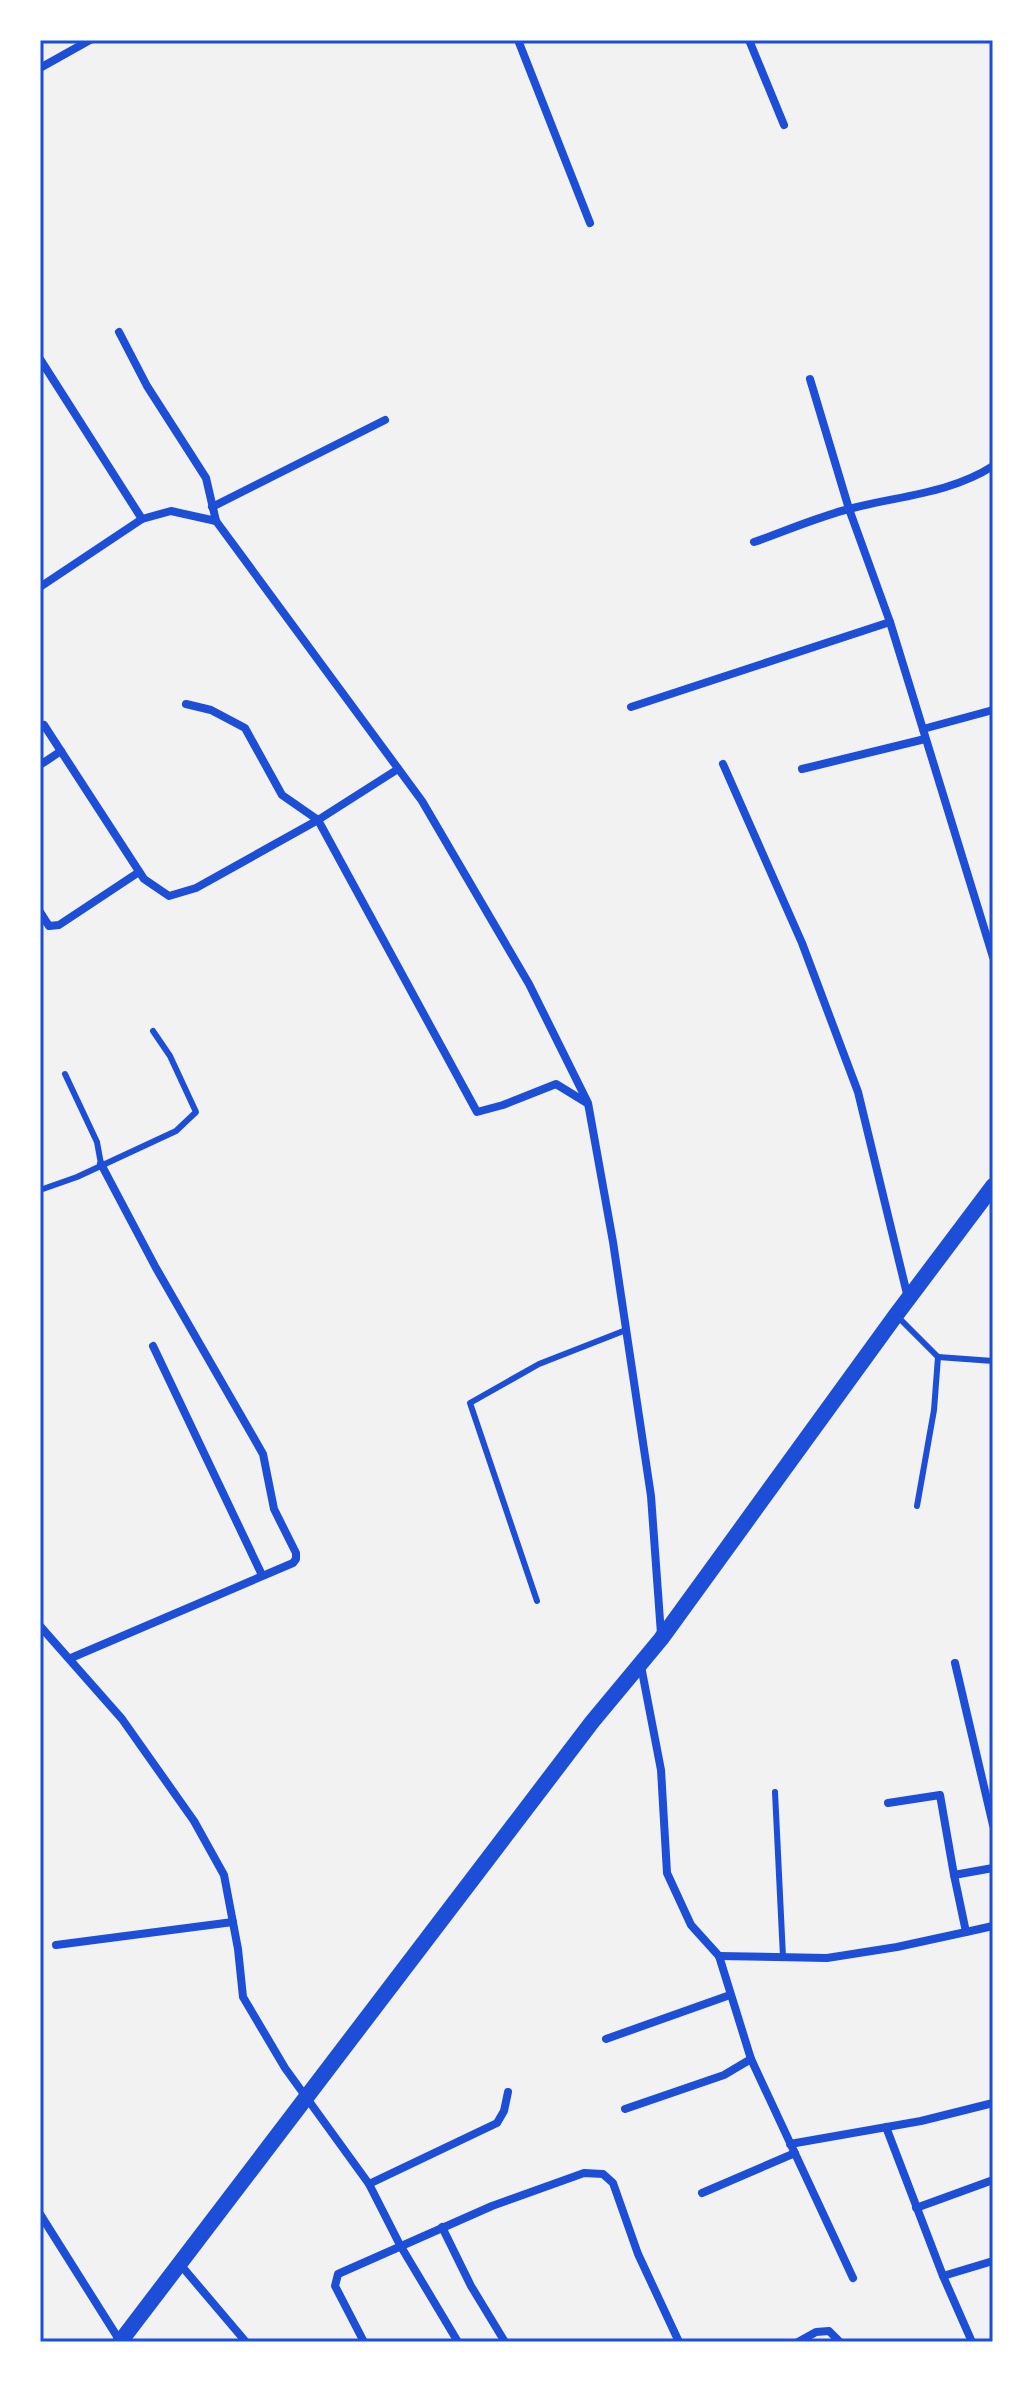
<svg xmlns="http://www.w3.org/2000/svg" width="1033" height="2382" viewBox="0 0 1033 2382" font-family="Arial,sans-serif">
	<rect width="100%" height="100%" fill="#f2f2f2"/>
	<g fill="none" stroke-linecap="round" stroke-linejoin="round">
		<g stroke="#1d4ed8" stroke-width="6">
			<path d="M 65,1074 L 97,1142 L 101,1164"/>
			<path d="M 40,1190 L 77,1177 L 176,1131 L 196,1112 L 170,1056 L 153,1031"/>
			<path d="M 897,1316 L 938,1357 L 934,1410 L 917,1506"/>
			<path d="M 938,1357 L 993,1361"/>
			<path d="M 537,1601 L 470,1403 L 539,1364 L 626,1330"/>
			<path d="M 775,1792 L 783,1957"/>
		</g>
		<g stroke="#1d4ed8" stroke-width="8">
			<path d="M 518,40 L 590,223"/>
			<path d="M 749,40 L 784,125"/>
			<path d="M 40,68 L 90,40"/>
			<path d="M 119,332 L 147,386 L 206,478 L 216,521"/>
			<path d="M 40,359 L 142,519 L 171,511 L 216,521 L 422,801 L 529,984 L 588,1103 L 613,1242 L 651,1496 L 661,1634"/>
			<path d="M 810,379 L 849,509 L 890,622 L 993,957"/>
			<path d="M 212,507 L 385,420"/>
			<path d="M 754,542 C 786,531 819,516 853,508 C 900,496 951,493 993,466"/>
			<path d="M 40,587 L 142,519"/>
			<path d="M 186,704 L 211,710 L 245,728 L 282,795 L 318,820 L 398,769"/>
			<path d="M 631,707 L 890,622"/>
			<path d="M 44,725 L 144,879 L 169,896 L 196,888 L 318,820 L 477,1112 L 503,1105 L 556,1084 L 587,1103"/>
			<path d="M 923,729 L 993,710"/>
			<path d="M 723,764 L 802,943 L 858,1092 L 908,1298"/>
			<path d="M 40,765 L 61,751"/>
			<path d="M 802,769 L 925,739"/>
			<path d="M 40,912 L 49,926 L 59,925 L 139,872"/>
			<path d="M 153,1346 L 262,1575"/>
			<path d="M 40,1626 L 122,1719 L 194,1821 L 224,1875 L 238,1949 L 243,1997 L 285,2068 L 369,2184 L 400,2245 L 458,2342"/>
			<path d="M 71,1658 L 293,1563 L 296,1559 L 296,1553 L 274,1509 L 263,1454 L 156,1268 L 101,1164"/>
			<path d="M 955,1663 L 993,1825"/>
			<path d="M 641,1666 L 661,1770 L 667,1873 L 691,1925 L 719,1956 L 751,2059 L 853,2278"/>
			<path d="M 888,1803 L 940,1795 L 954,1875"/>
			<path d="M 966,1932 L 993,1926"/>
			<path d="M 56,1945 L 233,1922"/>
			<path d="M 719,1956 L 827,1958 L 897,1947 L 966,1932 L 954,1875 L 993,1868"/>
			<path d="M 606,2039 L 730,1995"/>
			<path d="M 625,2109 L 724,2075 L 751,2059"/>
			<path d="M 886,2127 L 943,2276 L 972,2342"/>
			<path d="M 790,2144 L 921,2121 L 993,2103"/>
			<path d="M 369,2184 L 497,2123 L 504,2111 L 508,2092"/>
			<path d="M 702,2193 L 795,2153"/>
			<path d="M 916,2208 L 993,2180"/>
			<path d="M 40,2214 L 120,2341"/>
			<path d="M 442,2227 L 471,2286 L 505,2342"/>
			<path d="M 179,2263 L 246,2342"/>
			<path d="M 943,2276 L 993,2261"/>
			<path d="M 364,2342 L 335,2286 L 338,2274 L 492,2206 L 584,2173 L 603,2174 L 613,2183 L 638,2254 L 679,2342"/>
			<path d="M 798,2342 L 816,2332 L 829,2331 L 840,2342"/>
		</g>
		<path stroke="#1d4ed8" stroke-width="16" d="M 120,2342 L 592,1722 L 661,1639 L 896,1315 L 993,1186"/>
	</g>
	<rect width="1033" height="2382" fill="none" stroke="#ffffff" stroke-width="84"/>
	<rect x="42" y="42" width="949" height="2298" fill="none" stroke="#1d4ed8" stroke-width="3"/>
</svg>
